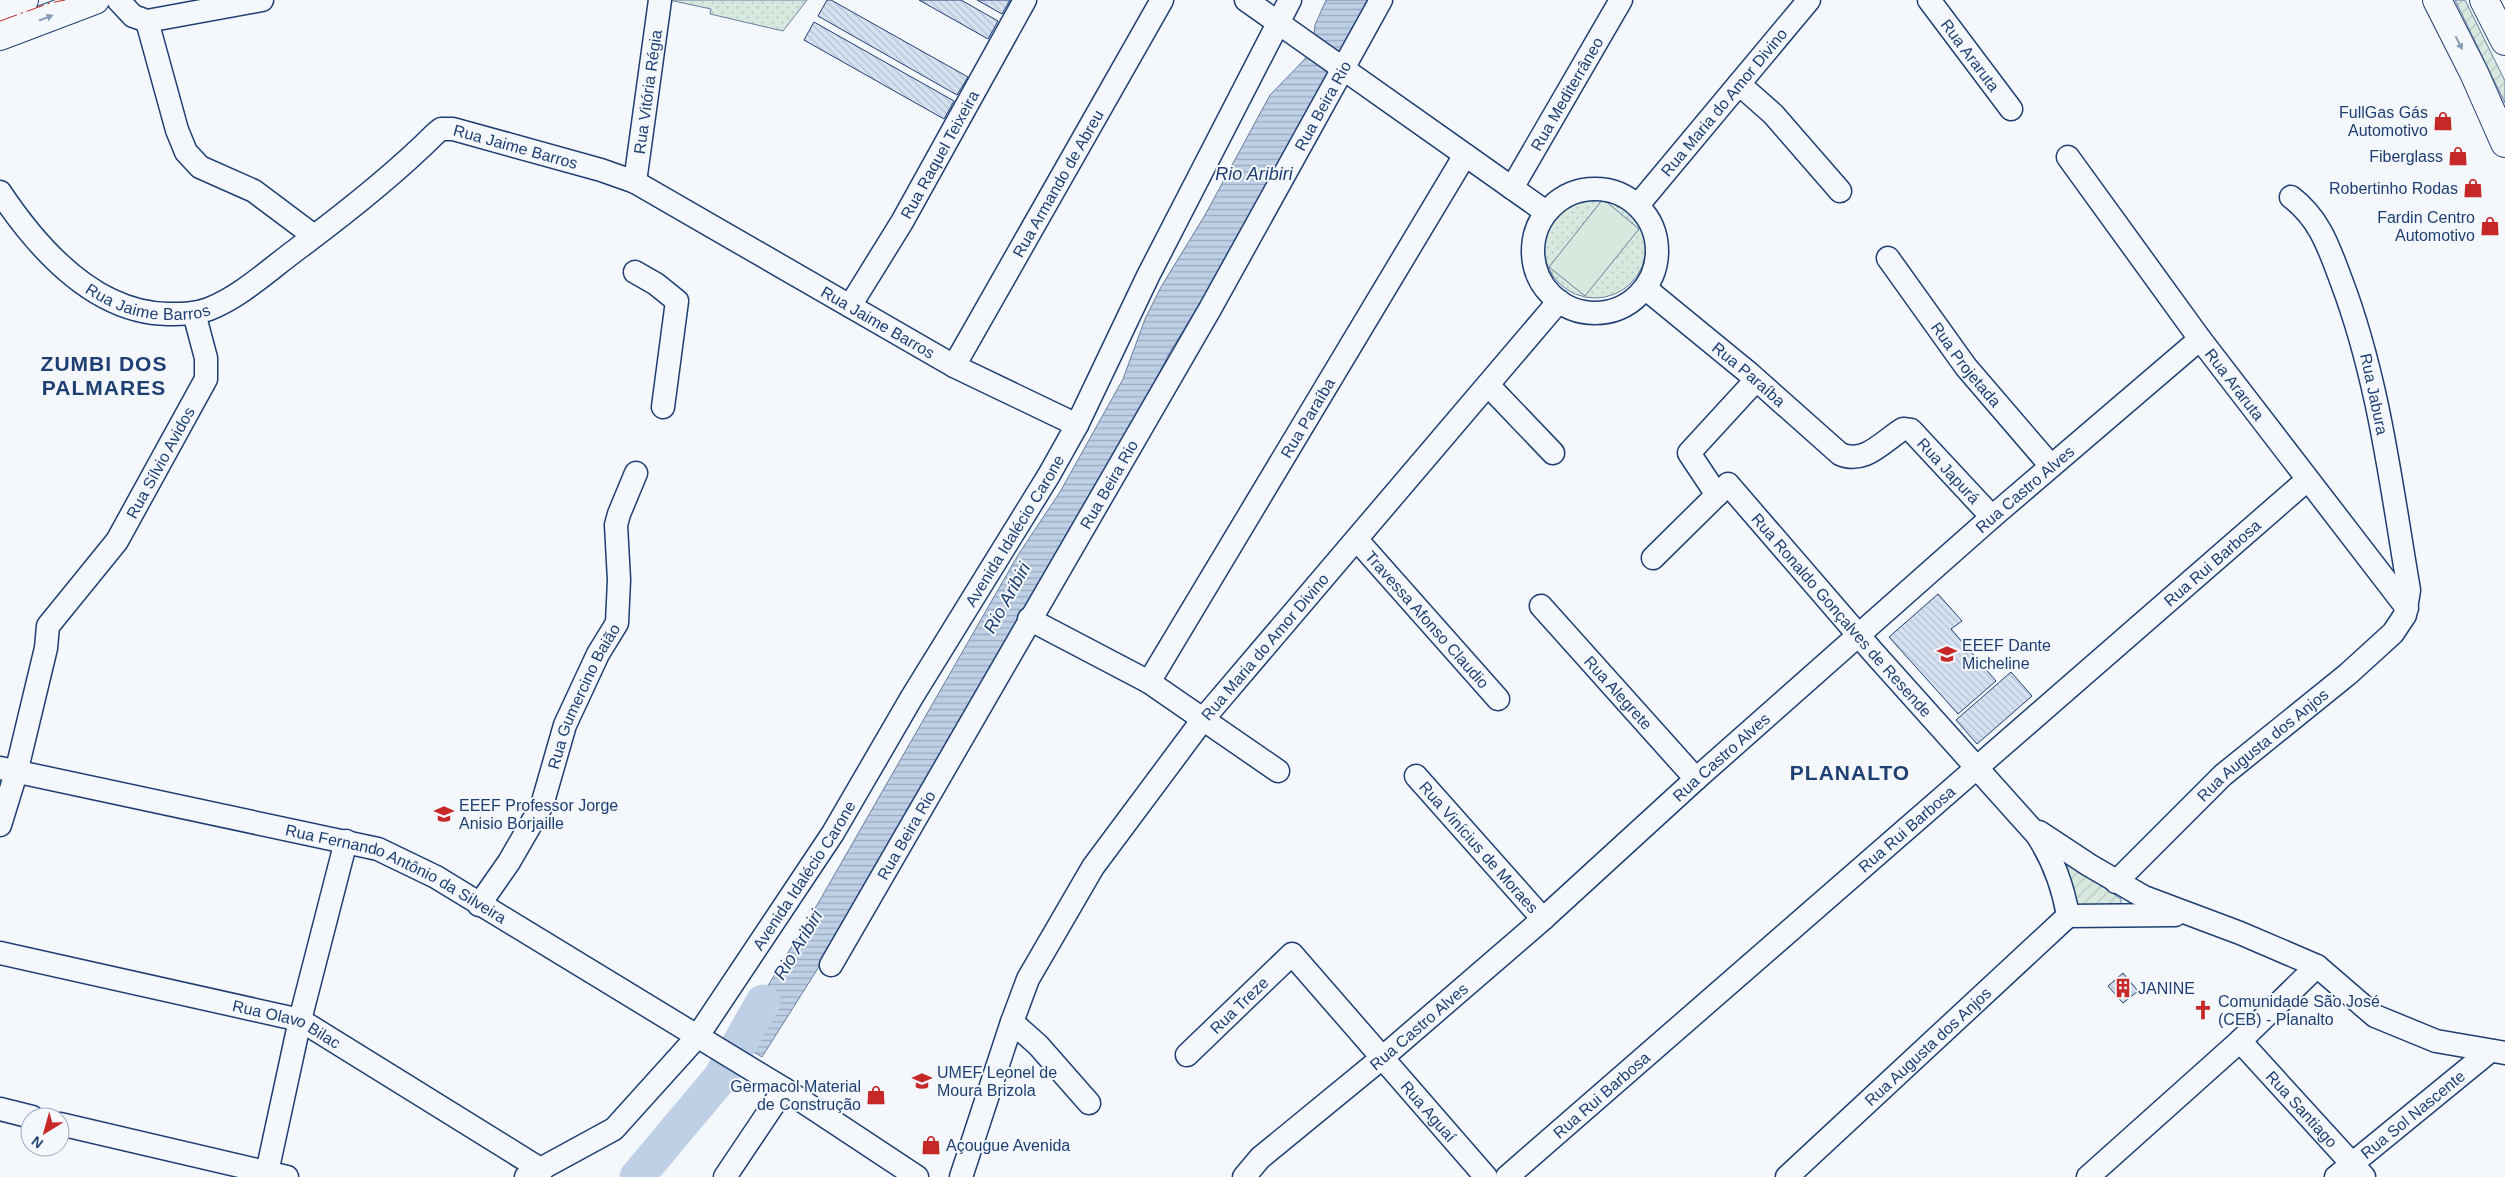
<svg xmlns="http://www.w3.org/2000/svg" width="2505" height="1177" viewBox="0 0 2505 1177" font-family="Arial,sans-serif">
	<defs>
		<pattern id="park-dots" width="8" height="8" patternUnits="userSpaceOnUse" patternTransform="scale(1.25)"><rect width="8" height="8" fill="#d7e8df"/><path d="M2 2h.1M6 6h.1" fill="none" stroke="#b8c8c3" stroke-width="1.8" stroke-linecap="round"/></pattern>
		<pattern id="garden-furrows" width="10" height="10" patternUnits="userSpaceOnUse" patternTransform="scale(1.25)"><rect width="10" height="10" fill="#d7e8df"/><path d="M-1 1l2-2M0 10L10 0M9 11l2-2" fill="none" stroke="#b8c8c3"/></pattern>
		<pattern id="water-rules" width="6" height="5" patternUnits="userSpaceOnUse" patternTransform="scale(1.25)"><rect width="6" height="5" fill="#bed0e5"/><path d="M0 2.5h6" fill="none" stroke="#9aaabe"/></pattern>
		<pattern id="building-back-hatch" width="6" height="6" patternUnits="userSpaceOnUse" patternTransform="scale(1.25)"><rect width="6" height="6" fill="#d5e0f0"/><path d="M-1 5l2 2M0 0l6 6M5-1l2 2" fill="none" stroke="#b6c1d1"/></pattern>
	</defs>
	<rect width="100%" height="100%" fill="#f4f7fb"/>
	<g fill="url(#park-dots)" stroke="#687fa3">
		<path d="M 669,0 L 807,0 L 783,31 L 710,14 L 711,9 Z"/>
		<circle cx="1595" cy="247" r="51"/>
	</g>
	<g fill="url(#garden-furrows)" stroke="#687fa3">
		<path d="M 2455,0 L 2465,0 L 2505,81 L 2505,103 Z"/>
		<path d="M 2071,865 L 2121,899 L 2121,905 L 2077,906 L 2066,867 Z"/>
	</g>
	<path fill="#d7e8df" stroke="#687fa3" d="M 1603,199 L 1639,229 L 1585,296 L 1549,267 Z"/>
	<path fill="url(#water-rules)" stroke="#687fa3" d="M 1326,0 L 1370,0 L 1215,279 L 1170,352 L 1143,404 L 856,908 L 762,1057 L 735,1040 L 820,900 L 1018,555 L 1060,492 L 1123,379 L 1145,319 L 1161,287 L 1205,215 L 1270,95 L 1304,60 L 1313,46 L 1315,25 Z"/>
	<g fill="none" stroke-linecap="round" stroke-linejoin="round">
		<path stroke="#bed0e5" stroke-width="35" d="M 637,1177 L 720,1078 L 763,1002"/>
	</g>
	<g fill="url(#building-back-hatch)" stroke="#1d3f73">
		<path d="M 827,0 L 831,0 L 968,77 L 957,95 L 818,16 Z"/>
		<path d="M 919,0 L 961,0 L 998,21 L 988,39 Z"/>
		<path d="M 977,0 L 1010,0 L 1002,14 Z"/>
		<path d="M 814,22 L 954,101 L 944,119 L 804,40 Z"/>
		<path d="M 1938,594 L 1962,621 L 1951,629 L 1996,681 L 1958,714 L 1889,637 Z"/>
		<path d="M 2011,672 L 2032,696 L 1977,744 L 1956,720 Z"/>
		<path d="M 2123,973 L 2138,991 L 2123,1003 L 2108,986 Z"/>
	</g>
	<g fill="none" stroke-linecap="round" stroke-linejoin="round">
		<defs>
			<g id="minor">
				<path d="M 118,0 L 133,16 L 147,21 L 262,0"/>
				<path d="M 1246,0 L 1546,212"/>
				<path id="s1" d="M 1929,0 L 2011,109"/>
				<path d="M 147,21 L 177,130 L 186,152 L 200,167 L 254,191 L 314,236"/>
				<path d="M 1739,84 L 1773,114 L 1840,191"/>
				<path id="s2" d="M 2068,157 L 2200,339 L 2407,608"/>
				<path id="s3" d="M 635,182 L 660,0"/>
				<path id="s4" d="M 1512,188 L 1621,0"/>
				<circle cx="1595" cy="251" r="62"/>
				<path id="s5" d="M 0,192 C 38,249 94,313 168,314 C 182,314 196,314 209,309 C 242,296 271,268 300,247 C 347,212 394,175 436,133 L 441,129 L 453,129 L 601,170 L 635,182 L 954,366 L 1077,425"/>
				<path id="s6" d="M 1638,205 L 1809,0"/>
				<path id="s7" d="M 1888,258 L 1966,367 L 2051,466"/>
				<path d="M 635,272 L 656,284 L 677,301 L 663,407"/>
				<path id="s8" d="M 1645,288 L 1750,374 L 1840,454 C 1865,465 1883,441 1903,429 L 1911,430 L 1992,517"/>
				<path id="s9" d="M 850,306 L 902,222 L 1025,0"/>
				<path id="s10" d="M 954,366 L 1162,0"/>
				<path d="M 1488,385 L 1553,453"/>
				<path d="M 1717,495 L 1689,453 L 1756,380"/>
				<path id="s11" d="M 1357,540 L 1498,699"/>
				<path id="s12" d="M 1653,558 L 1728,484 L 1873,652 L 2037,835 C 2054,861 2063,886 2068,916"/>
				<path id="s13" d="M 1541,606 L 1696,779"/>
				<path d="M 1029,619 L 1149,682 L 1278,771"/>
				<path id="s14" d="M 1149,682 L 1465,155"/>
				<path id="s15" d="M 0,768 L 378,849 L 436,877 L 784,1089 L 917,1177"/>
				<path id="s16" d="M 1416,776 L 1543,919"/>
				<path id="s17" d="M 0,825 L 16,773 L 46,648 L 48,626 L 117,541 L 206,379 L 206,358 L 194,313"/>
				<path d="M 2039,832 L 2089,865 L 2144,897 L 2240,933 L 2317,966 L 2375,1016 L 2436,1041 L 2505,1053"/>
				<path id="s18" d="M 2116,882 L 2223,775 L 2348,674 L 2393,633 L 2405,615 L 2409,590 C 2391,485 2379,380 2341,280 C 2329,248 2320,219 2291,197"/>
				<path id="s19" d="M 479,905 L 509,862 L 542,805 L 565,725 L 598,654 L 617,623 L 619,580 L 616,525 L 619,514 L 636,473"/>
				<path d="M 2068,916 L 2175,915"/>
				<path id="s20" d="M 0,953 L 300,1020 L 542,1170"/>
				<path id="s21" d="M 831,965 L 1210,309 L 1381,0"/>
				<path d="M 1012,1022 L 1038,1045 L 1089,1103"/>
				<path id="s22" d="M 2240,1041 L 2364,1177"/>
				<path id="s23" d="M 1187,1055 L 1292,954 L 1486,1177"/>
				<path d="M 0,1109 L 32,1117"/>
				<path d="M 60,1124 L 287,1177"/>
				<path d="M 266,1177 L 300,1020 L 346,841"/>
				<path id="s24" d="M 526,1177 L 614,1129 L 697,1037 L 833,833 L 912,697 L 1049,475 L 1077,425 L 1148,276 L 1290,0"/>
				<path d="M 725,1177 L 784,1089"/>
				<path id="s25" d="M 961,1177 L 1012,1022 L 1028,979 L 1093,867 L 1204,718 L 1559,301"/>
				<path id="s26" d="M 1244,1177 L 1260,1158 L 1382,1058 L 1543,919 L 1696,779 L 1992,517 L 2200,339"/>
				<path id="s27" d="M 1507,1177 L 2307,480"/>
				<path id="s28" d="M 1787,1177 L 2068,916"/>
				<path d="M 2088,1177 L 2240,1041 L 2317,966"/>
				<path id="s29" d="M 2336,1177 L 2490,1051"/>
			</g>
			<g id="major">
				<path d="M 2437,0 L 2474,73 L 2505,143"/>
				<path d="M 2484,0 L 2505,41"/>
				<path d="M 0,9 L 24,0"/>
				<path d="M 0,36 L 95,0"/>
			</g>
		</defs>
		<use href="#minor" stroke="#1d3f73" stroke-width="25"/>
		<use href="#major" stroke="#1d3f73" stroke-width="30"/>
		<use href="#minor" stroke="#f4f7fb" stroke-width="22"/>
		<use href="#major" stroke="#f4f7fb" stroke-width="28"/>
		<path stroke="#c62828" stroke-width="1" stroke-dasharray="18 4 2.5 4" stroke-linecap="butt" d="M 0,21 L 50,3 L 65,0"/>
	</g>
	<defs><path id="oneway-solid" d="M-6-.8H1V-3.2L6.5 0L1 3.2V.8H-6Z" transform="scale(1.25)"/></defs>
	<g fill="#889bb7">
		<use href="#oneway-solid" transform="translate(46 18) rotate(-21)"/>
		<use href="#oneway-solid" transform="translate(2459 43) rotate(63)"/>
	</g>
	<defs>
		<symbol id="shop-bare" viewBox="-9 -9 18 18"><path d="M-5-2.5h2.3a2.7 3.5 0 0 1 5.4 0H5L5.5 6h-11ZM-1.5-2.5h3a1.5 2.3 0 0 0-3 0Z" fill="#c62828" stroke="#f4f7fb" stroke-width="2.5" paint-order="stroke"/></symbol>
		<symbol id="school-bare" viewBox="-9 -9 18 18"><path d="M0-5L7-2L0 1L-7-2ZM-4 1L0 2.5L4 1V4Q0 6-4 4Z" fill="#c62828" stroke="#f4f7fb" stroke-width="2.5" paint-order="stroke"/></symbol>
		<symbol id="building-bare" viewBox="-9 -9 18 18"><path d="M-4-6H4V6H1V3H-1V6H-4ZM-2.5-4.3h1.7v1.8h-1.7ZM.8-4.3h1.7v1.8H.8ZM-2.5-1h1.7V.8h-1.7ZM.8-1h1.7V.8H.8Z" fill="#c62828" stroke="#f4f7fb" stroke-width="2.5" paint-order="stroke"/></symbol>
		<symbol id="church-bare" viewBox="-9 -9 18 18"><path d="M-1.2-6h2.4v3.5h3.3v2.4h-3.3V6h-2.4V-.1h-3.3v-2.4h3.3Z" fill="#c62828" stroke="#f4f7fb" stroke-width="2.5" paint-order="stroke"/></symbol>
	</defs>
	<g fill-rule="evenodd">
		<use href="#shop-bare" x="2429" y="107" width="28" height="28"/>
		<use href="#shop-bare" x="2444" y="142" width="28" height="28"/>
		<use href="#shop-bare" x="2459" y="174" width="28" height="28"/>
		<use href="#shop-bare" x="2476" y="212" width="28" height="28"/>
		<use href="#school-bare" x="1933" y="640" width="28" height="28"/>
		<use href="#school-bare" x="430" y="800" width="28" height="28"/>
		<use href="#building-bare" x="2109" y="974" width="28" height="28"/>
		<use href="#church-bare" x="2189" y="996" width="28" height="28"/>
		<use href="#school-bare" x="908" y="1067" width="28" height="28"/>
		<use href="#shop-bare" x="862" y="1081" width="28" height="28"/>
		<use href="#shop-bare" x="917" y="1131" width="28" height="28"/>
	</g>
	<g text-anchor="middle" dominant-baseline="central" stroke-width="4" stroke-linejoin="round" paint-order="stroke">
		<g font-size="16" fill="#1d3f73" stroke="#f4f7fb">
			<text stroke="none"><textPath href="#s1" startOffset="69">Rua Araruta</textPath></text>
			<text stroke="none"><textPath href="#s3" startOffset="91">Rua Vitória Régia</textPath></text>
			<text stroke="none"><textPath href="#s4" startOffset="109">Rua Mediterrâneo</textPath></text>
			<text stroke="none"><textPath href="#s6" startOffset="134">Rua Maria do Amor Divino</textPath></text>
			<text stroke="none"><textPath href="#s21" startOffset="990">Rua Beira Rio</textPath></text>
			<text stroke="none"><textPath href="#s5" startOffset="629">Rua Jaime Barros</textPath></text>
			<text stroke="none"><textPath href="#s9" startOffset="176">Rua Raquel Teixeira</textPath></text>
			<text stroke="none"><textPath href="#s10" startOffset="210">Rua Armando de Abreu</textPath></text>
			<text stroke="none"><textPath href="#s5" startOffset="194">Rua Jaime Barros</textPath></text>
			<text stroke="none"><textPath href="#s5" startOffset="1034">Rua Jaime Barros</textPath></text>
			<text stroke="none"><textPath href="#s7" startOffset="132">Rua Projetada</textPath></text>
			<text stroke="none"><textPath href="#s8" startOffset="135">Rua Paraíba</textPath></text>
			<text stroke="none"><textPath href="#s2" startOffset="282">Rua Araruta</textPath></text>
			<text transform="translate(2374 394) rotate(78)">Rua Jabura</text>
			<text stroke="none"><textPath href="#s14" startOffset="308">Rua Paraíba</textPath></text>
			<text stroke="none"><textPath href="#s17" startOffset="404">Rua Sílvio Avidos</textPath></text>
			<text stroke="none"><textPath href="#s8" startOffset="391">Rua Japurá</textPath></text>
			<text stroke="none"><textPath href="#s21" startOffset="555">Rua Beira Rio</textPath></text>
			<text stroke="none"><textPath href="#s26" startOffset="1041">Rua Castro Alves</textPath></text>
			<text stroke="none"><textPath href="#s24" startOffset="822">Avenida Idalécio Carone</textPath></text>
			<text stroke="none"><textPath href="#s27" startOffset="935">Rua Rui Barbosa</textPath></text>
			<text stroke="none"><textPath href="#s12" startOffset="279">Rua Ronaldo Gonçalves de Resende</textPath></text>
			<text stroke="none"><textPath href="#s11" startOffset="106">Travessa Afonso Claudio</textPath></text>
			<text stroke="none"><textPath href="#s25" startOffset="618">Rua Maria do Amor Divino</textPath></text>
			<text stroke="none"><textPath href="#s13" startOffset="116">Rua Alegrete</textPath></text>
			<text stroke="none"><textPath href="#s19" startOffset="235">Rua Gumercino Baião</textPath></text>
			<text stroke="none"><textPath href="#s18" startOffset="201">Rua Augusta dos Anjos</textPath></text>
			<text stroke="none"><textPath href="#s26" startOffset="636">Rua Castro Alves</textPath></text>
			<text stroke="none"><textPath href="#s27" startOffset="530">Rua Rui Barbosa</textPath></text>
			<text stroke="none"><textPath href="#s21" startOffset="150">Rua Beira Rio</textPath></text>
			<text stroke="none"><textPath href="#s16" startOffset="95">Rua Vinícius de Moraes</textPath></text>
			<text stroke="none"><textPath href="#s15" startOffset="412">Rua Fernando Antônio da Silveira</textPath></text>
			<text stroke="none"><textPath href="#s24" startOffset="418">Avenida Idalécio Carone</textPath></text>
			<text stroke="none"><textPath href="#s23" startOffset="72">Rua Treze</textPath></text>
			<text stroke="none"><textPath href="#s20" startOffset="296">Rua Olavo Bilac</textPath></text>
			<text stroke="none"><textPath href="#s26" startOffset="231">Rua Castro Alves</textPath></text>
			<text stroke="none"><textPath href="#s28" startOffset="192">Rua Augusta dos Anjos</textPath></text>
			<text stroke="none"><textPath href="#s27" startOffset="125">Rua Rui Barbosa</textPath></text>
			<text stroke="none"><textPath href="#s22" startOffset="92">Rua Santiago</textPath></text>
			<text stroke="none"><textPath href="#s23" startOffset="354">Rua Aguaí</textPath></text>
			<text stroke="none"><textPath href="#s29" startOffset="99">Rua Sol Nascente</textPath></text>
		</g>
		<g font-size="16" fill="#1d3f73" stroke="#f4f7fb" text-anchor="start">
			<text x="2428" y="112" text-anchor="end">FullGas Gás<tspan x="2428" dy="18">Automotivo</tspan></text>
			<text x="2443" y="156" text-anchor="end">Fiberglass</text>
			<text x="2458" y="188" text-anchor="end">Robertinho Rodas</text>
			<text x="2475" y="217" text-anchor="end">Fardin Centro<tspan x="2475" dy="18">Automotivo</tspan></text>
			<text x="1962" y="645">EEEF Dante<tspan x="1962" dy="18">Micheline</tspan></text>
			<text x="459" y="805">EEEF Professor Jorge<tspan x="459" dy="18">Anisio Borjaille</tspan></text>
			<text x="2138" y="988">JANINE</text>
			<text x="2218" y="1001">Comunidade São José<tspan x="2218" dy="18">(CEB) - Planalto</tspan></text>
			<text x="937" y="1072">UMEF Leonel de<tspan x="937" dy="18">Moura Brizola</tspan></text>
			<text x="861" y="1086" text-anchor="end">Germacol Material<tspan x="861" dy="18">de Construção</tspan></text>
			<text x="946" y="1145">Açougue Avenida</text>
		</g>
		<g font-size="18" font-style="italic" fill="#1d3f73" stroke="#f4f7fb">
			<text x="1254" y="174">Rio Aribiri</text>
			<text transform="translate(1007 598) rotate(-61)">Rio Aribiri</text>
			<text transform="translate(798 945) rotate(-59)">Rio Aribiri</text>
		</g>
		<g font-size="21" font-weight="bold" letter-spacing="1" fill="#1d3f73" stroke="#f4f7fb">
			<text x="104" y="363">ZUMBI DOS<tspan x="104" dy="24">PALMARES</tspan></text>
			<text x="1850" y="772">PLANALTO</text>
		</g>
	</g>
	<g transform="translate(45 1132) rotate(217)"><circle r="24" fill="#f4f7fb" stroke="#9eadc5"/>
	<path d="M0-4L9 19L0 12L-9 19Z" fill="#c62828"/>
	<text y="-8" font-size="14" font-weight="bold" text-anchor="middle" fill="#1d3f73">N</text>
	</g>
</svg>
